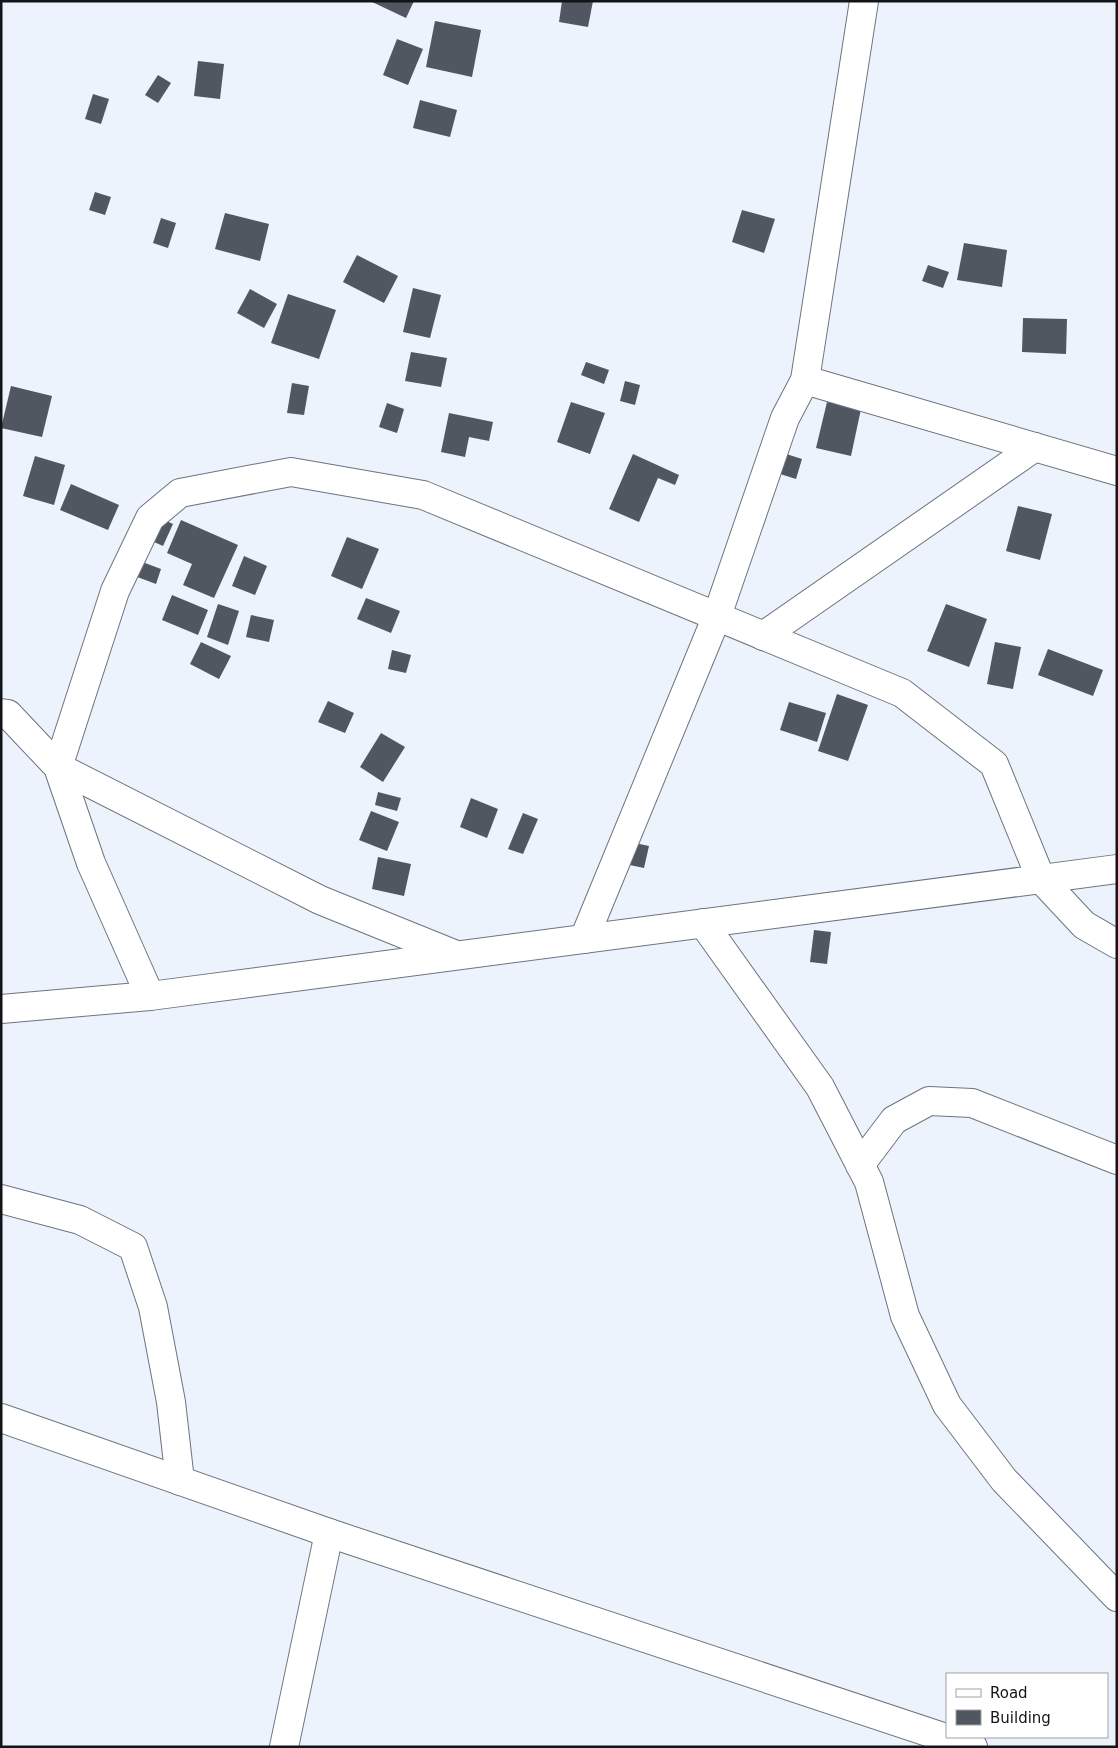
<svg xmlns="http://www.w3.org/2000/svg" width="1118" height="1748" viewBox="0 0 1118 1748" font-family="'DejaVu Sans',sans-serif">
	<rect width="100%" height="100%" fill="#ecf3fd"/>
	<g fill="#515760">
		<path d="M 370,1 L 414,1 L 406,18 Z"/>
		<path d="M 562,1 L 593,1 L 588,27 L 559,22 Z"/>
		<path d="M 435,21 L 481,30 L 472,77 L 426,67 Z"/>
		<path d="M 397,39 L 423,49 L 408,85 L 383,75 Z"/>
		<path d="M 198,61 L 224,64 L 220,99 L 194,96 Z"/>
		<path d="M 158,75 L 171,83 L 158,103 L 145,95 Z"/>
		<path d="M 93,94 L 109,99 L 101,124 L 85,119 Z"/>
		<path d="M 420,100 L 457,110 L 450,137 L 413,128 Z"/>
		<path d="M 95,192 L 111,197 L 105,215 L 89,210 Z"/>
		<path d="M 742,210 L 775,219 L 764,253 L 732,242 Z"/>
		<path d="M 225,213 L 269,224 L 260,261 L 215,249 Z"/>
		<path d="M 161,218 L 176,223 L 168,248 L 153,243 Z"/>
		<path d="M 964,243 L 1007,250 L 1002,287 L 957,280 Z"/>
		<path d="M 357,255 L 398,276 L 384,303 L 343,282 Z"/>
		<path d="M 928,265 L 949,272 L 943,288 L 922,281 Z"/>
		<path d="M 413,288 L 441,295 L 430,338 L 403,332 Z"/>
		<path d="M 250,289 L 277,304 L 264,328 L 237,313 Z"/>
		<path d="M 288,294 L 336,310 L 319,359 L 271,343 Z"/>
		<path d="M 1023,318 L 1067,319 L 1066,354 L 1022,352 Z"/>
		<path d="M 411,352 L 447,358 L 441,387 L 405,381 Z"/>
		<path d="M 586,362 L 609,370 L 604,384 L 581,375 Z"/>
		<path d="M 625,381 L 640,385 L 635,405 L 620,401 Z"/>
		<path d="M 292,383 L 309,386 L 304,415 L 287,413 Z"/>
		<path d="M 11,386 L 52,396 L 42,437 L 1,428 Z"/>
		<path d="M 571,402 L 605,413 L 590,454 L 557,442 Z"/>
		<path d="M 827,402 L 861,409 L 851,456 L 816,448 Z"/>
		<path d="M 387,403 L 404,409 L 397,433 L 379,427 Z"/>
		<path d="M 449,413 L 493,422 L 489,441 L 469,437 L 465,457 L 441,452 Z"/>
		<path d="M 783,453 L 802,459 L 796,479 L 777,473 Z"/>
		<path d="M 633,454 L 679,475 L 675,485 L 658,478 L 639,522 L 609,509 Z"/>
		<path d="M 35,456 L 65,465 L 54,505 L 23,496 Z"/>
		<path d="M 71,484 L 119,505 L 108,530 L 60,510 Z"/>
		<path d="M 1018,506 L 1052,514 L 1040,560 L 1006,551 Z"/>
		<path d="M 153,515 L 173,524 L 163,546 L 143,537 Z"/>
		<path d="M 181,520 L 238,545 L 214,598 L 183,585 L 192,564 L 167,553 Z"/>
		<path d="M 347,537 L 379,549 L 362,589 L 331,576 Z"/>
		<path d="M 244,556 L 267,566 L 255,595 L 232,586 Z"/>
		<path d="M 129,557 L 161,569 L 156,584 L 124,572 Z"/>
		<path d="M 172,595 L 208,610 L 198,635 L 162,620 Z"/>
		<path d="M 366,598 L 400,611 L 391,633 L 357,619 Z"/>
		<path d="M 218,604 L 239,611 L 228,645 L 207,637 Z"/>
		<path d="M 946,604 L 987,619 L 969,667 L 927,651 Z"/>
		<path d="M 251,615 L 274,620 L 269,642 L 246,637 Z"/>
		<path d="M 201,642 L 231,656 L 219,679 L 190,664 Z"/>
		<path d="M 995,642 L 1021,647 L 1013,689 L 987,684 Z"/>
		<path d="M 1048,649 L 1103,670 L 1093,696 L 1038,675 Z"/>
		<path d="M 392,650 L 411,655 L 406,673 L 388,669 Z"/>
		<path d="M 837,694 L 868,705 L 848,761 L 818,751 Z"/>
		<path d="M 328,701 L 354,713 L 345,733 L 318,722 Z"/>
		<path d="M 789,702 L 826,713 L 817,742 L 780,730 Z"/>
		<path d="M 381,733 L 405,747 L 383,782 L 360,767 Z"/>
		<path d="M 378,792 L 401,798 L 397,811 L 375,805 Z"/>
		<path d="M 471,798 L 498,809 L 487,838 L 460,827 Z"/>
		<path d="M 371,811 L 399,822 L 387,851 L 359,840 Z"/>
		<path d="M 523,813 L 538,819 L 523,854 L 508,849 Z"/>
		<path d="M 630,842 L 649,846 L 644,868 L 625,864 Z"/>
		<path d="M 378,857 L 411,864 L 404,896 L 372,889 Z"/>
		<path d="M 814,930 L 831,932 L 827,964 L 810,962 Z"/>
	</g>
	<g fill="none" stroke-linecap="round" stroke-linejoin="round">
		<defs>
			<g id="minor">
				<path d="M 805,380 L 1117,471"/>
				<path d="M 763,636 L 1035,447"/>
				<path d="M 1,713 L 8,714 L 58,767 L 91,863 L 150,996"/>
				<path d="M 703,923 L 820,1087 L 869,1182 L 905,1316 L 947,1405 L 1004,1480 L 1117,1597"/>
				<path d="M 584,939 L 717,616 L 785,418 L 805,380 L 864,1"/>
				<path d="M 456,955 L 320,900 L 58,767 L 115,591 L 150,518 L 180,493 L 291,472 L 423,495 L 902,693 L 994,764 L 1041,879 L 1084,925 L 1117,944"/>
				<path d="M 1,1009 L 150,996 L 1117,869"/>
				<path d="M 860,1165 L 894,1120 L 929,1101 L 972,1103 L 1117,1160"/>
				<path d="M 1,1199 L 80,1220 L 133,1247 L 153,1307 L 171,1402 L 180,1481"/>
				<path d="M 1,1418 L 329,1533 L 973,1747"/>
				<path d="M 284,1747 L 329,1533"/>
			</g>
		</defs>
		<use href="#minor" stroke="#6e747d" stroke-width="30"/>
		<use href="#minor" stroke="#fff" stroke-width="28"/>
	</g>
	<rect width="1118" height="1748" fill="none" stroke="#121418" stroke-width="5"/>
	<rect x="946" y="1673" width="162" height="65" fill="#ffffff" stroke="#a0a1a3"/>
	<rect x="956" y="1689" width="25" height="8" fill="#ffffff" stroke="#a0a1a3"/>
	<text x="990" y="1698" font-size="15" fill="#121418">Road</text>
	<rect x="956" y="1710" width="25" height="15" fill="#515760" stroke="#a0a1a3"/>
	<text x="990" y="1723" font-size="15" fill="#121418">Building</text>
</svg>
